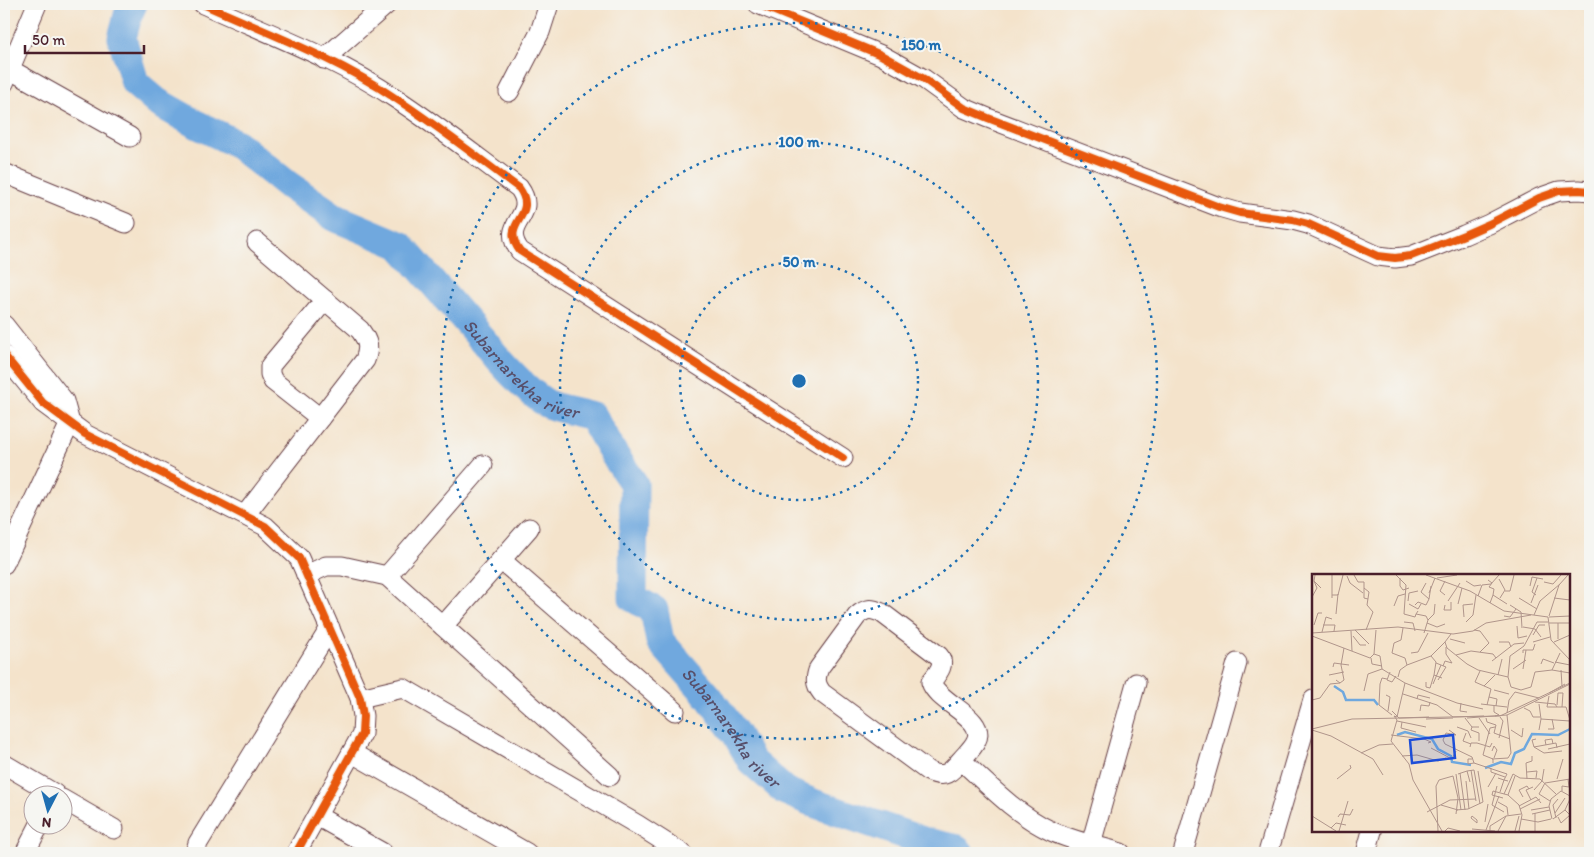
<svg xmlns="http://www.w3.org/2000/svg" width="1594" height="857" viewBox="0 0 1594 857" font-family="Itim,sans-serif">
	<rect width="100%" height="100%" fill="#f6f6f2"/>
	<filter id="ink" filterUnits="userSpaceOnUse"><feTurbulence type="fractalNoise" baseFrequency=".02" numOctaves="2"/><feDisplacementMap in="SourceGraphic" scale="10" xChannelSelector="R" yChannelSelector="G"/><feConvolveMatrix kernelMatrix="1 2 1 2 8 2 1 2 1" color-interpolation-filters="sRGB"/></filter>
	<filter id="wash" filterUnits="userSpaceOnUse"><feTurbulence type="fractalNoise" baseFrequency=".0096" numOctaves="4" result="noise"/><feDisplacementMap in="SourceGraphic" scale="20" xChannelSelector="R" yChannelSelector="G"/><feGaussianBlur stdDeviation="1.12" result="paint"/><feColorMatrix in="noise" values="0 0 0 0 0 0 0 0 0 0 0 0 0 0 0 0 0 1.4 0 .05"/><feComposite in="paint" operator="in"/></filter>
	<g filter="url(#wash)">
		<rect width="100%" height="100%" fill="#f4e3cb"/>
		<g fill="none" stroke-linecap="round" stroke-linejoin="round">
			<path stroke="#6fa8de" stroke-width="29" id="s1" d="M 133,4 L 128,15 L 122,38 L 135,83 L 157,102 L 196,124 L 237,144 L 288,185 L 336,218 L 400,245 L 486,344 C 499,361 531,396 550,405 C 563,410 578,412 592,416 L 615,456 L 634,484 L 633,598 L 654,610 L 660,641 L 709,697 L 736,734 L 751,761 L 785,791 L 816,804 L 926,842 L 957,849 L 960,853"/>
		</g>
	</g>
	<g filter="url(#ink)">
		<g fill="none" stroke-linecap="round" stroke-linejoin="round">
			<defs>
				<g id="street">
					<path d="M 203,4 C 267,33 336,58 395,98 C 438,126 478,158 519,188 C 540,217 498,222 520,251 L 843,458"/>
					<path d="M 758,4 L 881,55 L 924,79 L 964,108 L 988,118 L 1219,207 L 1240,213 L 1293,220 L 1308,224 L 1378,256 L 1395,258 L 1411,256 L 1464,235 L 1489,224 L 1539,198 L 1559,191 L 1579,190 L 1590,191"/>
					<path d="M 324,59 L 387,4"/>
					<path d="M 9,69 L 130,137"/>
					<path d="M 4,83 L 37,4"/>
					<path d="M 509,92 L 540,32 L 549,4"/>
					<path d="M 4,173 L 126,223"/>
					<path d="M 4,325 L 64,401 L 70,423 L 4,564"/>
					<path d="M 4,355 L 43,403 L 85,434 L 265,526 L 299,558 L 360,698 L 363,716 L 362,734 L 296,853"/>
					<path d="M 320,418 L 273,381 L 270,374 L 270,366 L 325,300"/>
					<path d="M 245,515 L 365,360 C 370,347 368,341 360,330 L 257,242"/>
					<path d="M 501,560 L 675,711"/>
					<path d="M 306,575 L 326,566 L 342,566 L 387,576 L 610,776"/>
					<path d="M 387,576 L 483,465"/>
					<path d="M 443,626 L 529,528"/>
					<path d="M 360,698 L 403,688 L 638,825 L 682,853"/>
					<path d="M 352,753 L 527,853"/>
					<path d="M 961,760 C 966,754 973,748 976,741 C 988,718 937,703 931,682 C 937,674 946,665 939,656 L 882,613 C 871,608 866,608 857,616 L 819,668 C 815,678 815,684 822,693 L 928,771 C 945,779 950,773 961,760 C 989,786 1017,815 1051,831 C 1072,841 1099,846 1121,853"/>
					<path d="M 4,764 L 55,794"/>
					<path d="M 62,799 L 114,829"/>
					<path d="M 317,816 L 383,853"/>
					<path d="M 1091,844 L 1136,683"/>
					<path d="M 25,853 L 40,824"/>
					<path d="M 195,853 L 198,843 L 330,628"/>
					<path d="M 1183,853 L 1237,663"/>
					<path d="M 1268,853 L 1313,700"/>
					<path d="M 1366,853 L 1372,831"/>
				</g>
			</defs>
			<use href="#street" stroke="#643c43" stroke-width="21"/>
			<use href="#street" stroke="#fff" stroke-width="19"/>
			<defs>
				<g id="cycleway">
					<path d="M 203,4 C 267,33 336,58 395,98 C 438,126 478,158 519,188 C 540,217 498,222 520,251 L 843,458"/>
					<path d="M 758,4 L 881,55 L 924,79 L 964,108 L 988,118 L 1219,207 L 1240,213 L 1293,220 L 1308,224 L 1378,256 L 1395,258 L 1411,256 L 1464,235 L 1489,224 L 1539,198 L 1559,191 L 1579,190 L 1590,191"/>
					<path d="M 4,355 L 43,403 L 85,434 L 265,526 L 299,558 L 360,698 L 363,716 L 362,734 L 296,853"/>
				</g>
			</defs>
			<use href="#cycleway" stroke="#f6f6f2" stroke-width="11"/>
			<use href="#cycleway" stroke="#e8590c" stroke-width="8"/>
		</g>
	</g>
	<g fill="none" stroke="#1f6fb2" stroke-width="2.5" stroke-dasharray="2.5 5">
		<circle cx="799" cy="381" r="119"/>
		<circle cx="799" cy="381" r="239"/>
		<circle cx="799" cy="381" r="358"/>
	</g>
	<g text-anchor="middle" dominant-baseline="central" stroke-width="4" stroke-linejoin="round" paint-order="stroke">
		<g font-size="18" font-style="italic" fill="#574f6a" stroke="#f6f6f2">
			<text stroke="none"><textPath href="#s1" startOffset="571">Subarnarekha river</textPath></text>
			<text stroke="none"><textPath href="#s1" startOffset="1021">Subarnarekha river</textPath></text>
		</g>
	</g>
	<g transform="translate(1312 574)">
		<rect width="258" height="258" fill="#f4e3cb"/>
		<path fill="none" stroke="#6fa8de" stroke-width="2.5" d="M 22,112 L 31,118 L 34,126 L 62,126 L 66,131M 85,161 L 93,158 L 120,165 L 126,175 L 139,182 L 140,188 L 159,191M 173,194 L 189,188 L 199,190 L 203,179 L 212,175 L 220,160 L 246,161 L 258,155"/>
		<path fill="none" stroke="#b0958b" stroke-width="1" d="M 3,1 L 2,7 L 9,14M 42,1 L 46,8 L 52,8 L 52,24 L 56,25M 84,1 L 94,11 L 92,40 L 103,43 L 104,40M 114,1 L 158,17 L 192,37 L 236,43M 35,2 L 38,9 L 51,19M 88,4 L 88,12 L 91,16 L 97,14M 125,4 L 145,1M 187,5 L 193,16 L 188,24M 176,6 L 180,9 L 177,13 L 182,15 L 181,21M 154,7 L 162,12 L 169,11M 232,8 L 241,10 L 249,1M 114,9 L 109,18 L 117,25 L 119,12M 218,12 L 220,3 L 231,5M 52,14 L 57,18 L 55,31 L 61,38 L 54,56M 193,17 L 198,17 L 202,1M 117,19 L 123,4M 20,21 L 26,21 L 31,1M 133,21 L 128,17 L 133,7M 224,21 L 220,18 L 225,4M 166,22 L 170,11 L 179,10 L 187,1M 0,23 L 5,14 L 2,7M 20,24 L 20,1M 207,24 L 225,35M 242,24 L 258,26M 96,27 L 97,19 L 106,17M 136,27 L 148,9M 178,29 L 181,21 L 195,30M 219,29 L 226,11M 97,30 L 106,35 L 109,30M 146,30 L 150,14M 103,31 L 106,28 L 114,31 L 117,25M 133,31 L 132,36 L 139,36 L 139,28M 198,31 L 209,38 L 210,54M 82,32 L 86,22 L 93,20M 106,37 L 104,40 L 114,42 L 116,46M 24,40 L 26,20M 222,41 L 228,27 L 248,10M 192,42 L 198,43 L 204,35M 237,42 L 247,11 L 256,1M 152,43 L 151,31 L 161,30M 236,43 L 239,66 L 258,86M 237,43 L 258,42M 92,48 L 101,49 L 103,57M 154,48 L 161,41 L 164,21M 115,49 L 125,53 L 133,50M 237,49 L 258,49M 2,51 L 6,39 L 10,39M 11,51 L 23,51 L 22,57M 205,52 L 206,64 L 215,62M 211,53 L 223,55 L 229,63M 43,56 L 57,70M 162,56 L 168,57 L 177,69 L 168,78M 39,57 L 40,77M 10,58 L 14,43 L 20,45M 0,59 L 86,53 L 141,60 L 161,57 L 174,49 L 219,41M 112,59 L 116,46 L 122,40 L 123,30M 139,60 L 133,68 L 135,74 L 155,90 L 166,96 L 196,103 L 198,82 L 212,72 L 225,48 L 236,48M 221,61 L 227,51 L 233,51M 0,62 L 58,84 L 62,80M 41,62 L 48,71 L 54,71M 138,65 L 153,69M 246,65 L 246,49M 187,68 L 197,68 L 199,73M 221,68 L 238,63M 242,68 L 258,61M 99,79 L 106,78 L 116,59M 211,79 L 211,76 L 221,76 L 223,70M 62,80 L 68,82 L 70,95 L 93,109 L 85,143 L 82,142 L 85,146 L 79,167 L 97,190 L 101,206 L 130,257M 62,80 L 64,56M 144,81 L 159,77 L 181,80 L 184,84M 59,84 L 60,90 L 70,92M 180,87 L 202,70 L 212,69M 243,88 L 258,91M 124,89 L 134,93 L 126,106M 229,90 L 231,85 L 242,89M 95,91 L 119,82M 131,92 L 133,87 L 140,89 L 134,80 L 134,73M 21,93 L 22,89 L 37,91M 201,95 L 214,86M 211,95 L 214,76M 240,96 L 258,99M 249,96 L 250,112M 168,97 L 163,108 L 179,115 L 175,131M 78,98 L 75,106 L 80,108 L 84,102M 17,101 L 32,98M 186,101 L 190,85M 86,103 L 88,96 L 95,91 L 93,84 L 80,79 L 82,69 L 89,66 L 91,54M 196,103 L 199,113 L 209,116 L 219,113 L 223,98 L 240,96 L 248,79M 130,104 L 122,101 L 124,88 L 119,82 L 133,68M 75,105 L 70,104 L 68,110 L 67,131 L 80,141M 24,106 L 28,109 L 32,106 L 29,91 L 32,74M 114,108 L 114,113 L 118,114 L 122,101M 93,109 L 145,129 L 171,135M 121,110 L 129,91M 172,112 L 183,101M 182,116 L 197,120M 52,117 L 56,100 L 70,95M 237,119 L 253,110M 91,120 L 125,131 L 141,143 L 172,142M 74,121 L 78,123 L 76,137M 237,122 L 235,133 L 254,133 L 258,146M 177,123 L 185,125 L 184,132M 105,125 L 106,121 L 118,124M 0,126 L 8,124 L 18,110 L 28,109M 223,128 L 243,130 L 245,133M 149,129 L 148,137 L 155,138M 169,130 L 195,133M 227,130 L 229,145M 245,131 L 246,119 L 251,119 L 250,133M 182,132 L 182,138 L 187,141 L 183,142M 212,134 L 218,137 L 221,143 L 228,143M 80,137 L 87,144 L 117,143M 108,137 L 109,131 L 117,132 L 118,128M 195,139 L 197,126 L 203,118 L 227,124M 153,144 L 160,153 L 167,153M 155,144 L 195,141M 167,144 L 178,160M 174,144 L 175,148 L 184,151 L 182,159 L 198,165M 114,145 L 141,144M 85,147 L 114,153M 90,148 L 89,154 L 104,158M 145,153 L 156,157 L 159,164M 160,153 L 159,156 L 167,159 L 167,167M 0,155 L 40,145 L 188,142 L 258,109M 236,155 L 242,155 L 240,145M 0,156 L 19,162 L 61,185 L 71,201M 137,156 L 144,161 L 134,159 L 131,166 L 133,170 L 160,183 L 162,189 L 195,200 L 192,206 L 196,207M 199,156 L 210,163 L 211,154M 227,156 L 229,145 L 258,147M 154,159 L 151,167 L 159,170M 79,161 L 112,165 L 119,168 L 116,169M 187,164 L 191,147 L 188,143M 224,165 L 220,166 L 222,173 L 244,169 L 245,174M 234,171 L 233,166 L 240,165 L 241,170M 158,173 L 159,169 L 165,169 L 178,173 L 180,169M 222,173 L 232,179 L 250,177M 119,174 L 140,185 L 144,177M 236,175 L 258,170M 180,177 L 182,172 L 185,176 L 182,184M 49,179 L 67,171 L 81,170M 90,182 L 105,181 L 126,187 L 134,184M 160,185 L 156,185 L 156,190 L 162,189M 180,185 L 196,184 L 199,179 L 195,141 L 258,110M 181,189 L 181,185 L 171,181 L 178,154 L 183,153M 179,194 L 179,198 L 193,203M 159,196 L 164,227M 155,197 L 162,196 L 168,230M 215,198 L 225,197 L 224,204M 148,199 L 153,236M 144,200 L 149,236M 146,200 L 155,197 L 158,208M 186,204 L 192,206 L 188,218M 25,205 L 39,194 L 38,191M 215,205 L 214,189 L 220,187 L 220,182M 245,205 L 251,185M 154,207 L 157,235M 185,212 L 180,231 L 192,238M 176,213 L 184,199M 222,216 L 230,207 L 232,195M 250,217 L 250,212 L 257,213 L 256,205M 192,220 L 201,200 L 208,204 L 228,205 L 244,220M 196,221 L 203,202M 211,223 L 207,216 L 215,212 L 217,215M 191,224 L 180,221 L 181,217 L 196,221 L 207,231 L 210,241 L 207,257M 219,226 L 214,216 L 221,213M 238,227 L 227,220 L 233,209 L 258,205M 186,228 L 195,233 L 196,241M 129,231 L 146,236M 207,232 L 224,223 L 229,229M 208,235 L 228,225M 144,236 L 156,235 L 171,228 L 166,197M 219,236 L 237,233M 115,238 L 138,226 L 164,225M 243,239 L 253,224M 220,240 L 238,236M 0,242 L 24,257M 160,242 L 165,246 L 165,249 L 159,244 ZM 26,243 L 28,240 L 38,241 L 41,235M 246,243 L 249,249 L 258,241 L 253,236M 244,244 L 241,231 L 246,225M 209,245 L 226,248 L 239,245M 240,245 L 237,232 L 239,225 L 249,217 L 258,222M 241,245 L 253,236 L 258,225M 173,248 L 176,230M 19,254 L 24,249 L 34,251M 160,255 L 183,257M 174,256 L 187,222M 27,257 L 36,227M 126,257 L 124,212 L 127,206 L 141,202 L 146,224 L 144,240M 133,257 L 136,254 L 148,257M 178,257 L 178,252 L 194,242M 186,257 L 194,242 L 209,240M 203,257 L 207,242M 223,257 L 223,239"/>
		<path fill="#1d4ed8" fill-opacity="0.15" stroke="#1d4ed8" stroke-width="2.5" d="M 141,161 L 143,184 L 100,189 L 98,166 Z"/>
		<rect width="258" height="258" fill="none" stroke="#4a1f2b" stroke-width="2.5"/>
	</g>
	<circle cx="799" cy="381" r="8" fill="#1f6fb2" stroke="#f6f6f2" stroke-width="2.5"/>
	<g font-size="15" text-anchor="middle" font-weight="bold" fill="#1f6fb2" stroke="#f6f6f2" stroke-width="4" stroke-linejoin="round" paint-order="stroke">
		<text x="921" y="50">150 m</text>
		<text x="799" y="147">100 m</text>
		<text x="799" y="267">50 m</text>
	</g>
	<rect width="1594" height="857" fill="none" stroke="#f6f6f2" stroke-width="20"/>
	<g transform="translate(48 810) rotate(186)"><circle r="24" fill="#f6f6f2" stroke="#b1a0a2"/>
	<path d="M0-4L9 19L0 12L-9 19Z" fill="#1f6fb2"/>
	<text y="-8" font-size="14" font-weight="bold" text-anchor="middle" fill="#4a1f2b">N</text>
	</g>
	<path d="M25 45v8h119v-8" fill="none" stroke="#4a1f2b" stroke-width="2.5"/>
	<text x="32" y="45" font-size="15" fill="#4a1f2b" stroke="#f6f6f2" stroke-width="4" paint-order="stroke">50 m</text>
</svg>
